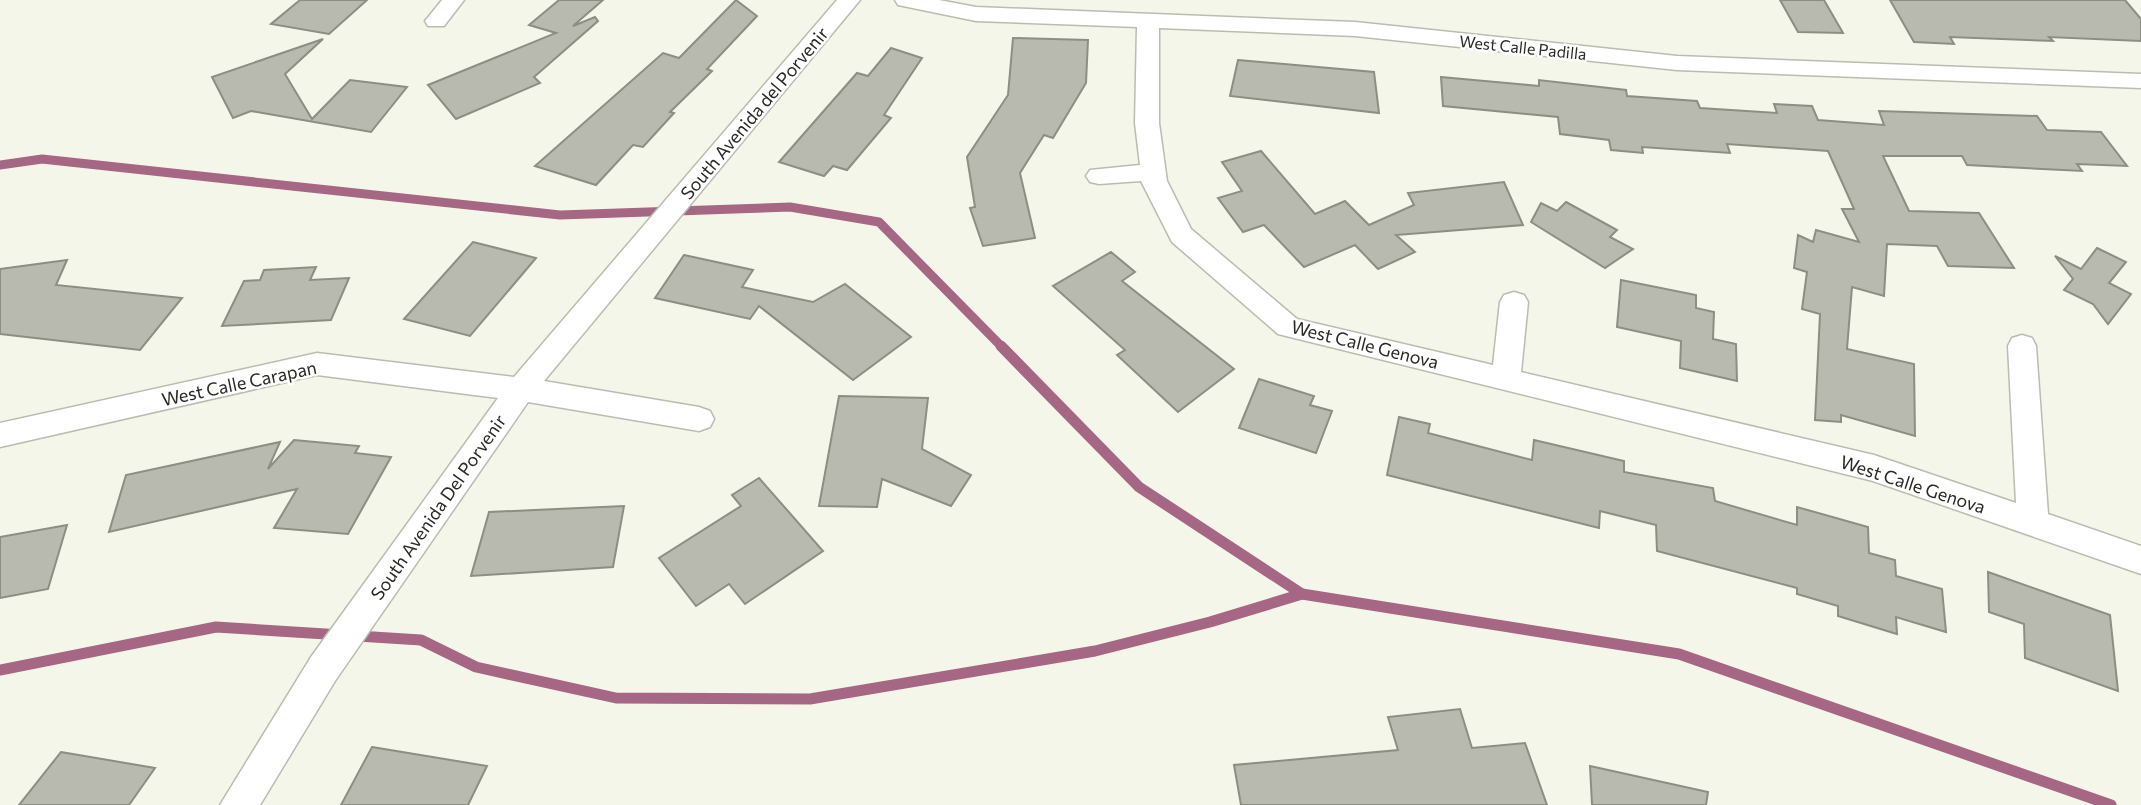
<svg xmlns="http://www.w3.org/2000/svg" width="2141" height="805" viewBox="0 0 2141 805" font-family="Commissioner,sans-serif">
	<rect width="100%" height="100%" fill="#f5f6ea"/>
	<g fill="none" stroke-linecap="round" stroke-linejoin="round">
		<path stroke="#a56784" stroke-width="9" d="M 0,165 L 42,159 L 560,215 L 790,207 L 879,222 L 1003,348"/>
		<g stroke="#a56784" stroke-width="11">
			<path d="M 1001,346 L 1139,487 L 1302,594"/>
			<path d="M 0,670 L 216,627 L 421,640 L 476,667 L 616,698 L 810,699 L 1095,651 L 1210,622 L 1302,594 L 1679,654 L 2111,805"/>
		</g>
	</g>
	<g fill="#b9baaf" stroke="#8d8e83" stroke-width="2">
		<path d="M 300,0 L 367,0 L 329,34 L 271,24 Z"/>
		<path d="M 559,0 L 603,0 L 573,26 L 595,17 L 598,21 L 534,77 L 540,83 L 456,119 L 428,85 L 556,33 L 529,25 Z"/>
		<path d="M 736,0 L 757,16 L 707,69 L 712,71 L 670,112 L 674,113 L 643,147 L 633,145 L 596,185 L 535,166 L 663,53 L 679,58 Z"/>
		<path d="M 1780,0 L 1824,0 L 1843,33 L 1798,32 Z"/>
		<path d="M 1890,0 L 2125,0 L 2141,19 L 2141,41 L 2049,37 L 2053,41 L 1950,37 L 1954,44 L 1914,42 Z"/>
		<path d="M 1013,38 L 1088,40 L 1086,83 L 1053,138 L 1044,135 L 1020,173 L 1035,238 L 983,246 L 970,208 L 975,207 L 967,157 L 1008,95 Z"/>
		<path d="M 323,39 L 285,74 L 312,119 L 350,80 L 407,87 L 371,132 L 251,111 L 233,118 L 212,77 Z"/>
		<path d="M 891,48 L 922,58 L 884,115 L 891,118 L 847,170 L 833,166 L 824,176 L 779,162 L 857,73 L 868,76 Z"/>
		<path d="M 1238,60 L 1374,72 L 1379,113 L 1230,96 Z"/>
		<path d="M 1441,77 L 1539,86 L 1539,80 L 1626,90 L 1627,96 L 1697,101 L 1700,108 L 1777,113 L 1774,104 L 1812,106 L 1818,120 L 1884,125 L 1879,111 L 2037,116 L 2047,130 L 2101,132 L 2127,166 L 2077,164 L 2082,171 L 1967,165 L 1962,156 L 1883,156 L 1909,211 L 1979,213 L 2014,268 L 1948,266 L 1937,246 L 1887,244 L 1884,296 L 1852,287 L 1847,349 L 1914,364 L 1915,436 L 1841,415 L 1841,422 L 1815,420 L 1820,314 L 1802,309 L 1807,272 L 1794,268 L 1798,235 L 1813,242 L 1816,230 L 1859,242 L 1842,209 L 1854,209 L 1828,151 L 1727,144 L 1730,153 L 1642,147 L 1643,153 L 1611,150 L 1609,140 L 1560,134 L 1558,117 L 1443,106 Z"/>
		<path d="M 1261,151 L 1315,214 L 1345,201 L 1369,225 L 1414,205 L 1408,193 L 1504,182 L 1523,225 L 1396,235 L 1415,252 L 1378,269 L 1355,245 L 1304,267 L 1264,225 L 1243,232 L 1218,198 L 1242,191 L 1222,162 Z"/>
		<path d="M 1566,202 L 1617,230 L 1610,237 L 1633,249 L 1605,268 L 1531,222 L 1541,203 L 1557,211 Z"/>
		<path d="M 473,242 L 536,258 L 470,336 L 404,319 Z"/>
		<path d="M 2097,248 L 2126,262 L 2109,283 L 2131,294 L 2108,324 L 2093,304 L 2064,290 L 2073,279 L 2055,256 L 2081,269 Z"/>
		<path d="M 1111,252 L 1135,272 L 1122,281 L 1234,369 L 1178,412 L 1117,355 L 1125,350 L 1053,286 Z"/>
		<path d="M 684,255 L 753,270 L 742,287 L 813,302 L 845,284 L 911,337 L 853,380 L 759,306 L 750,319 L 655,298 Z"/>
		<path d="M 67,260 L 56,285 L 182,298 L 140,350 L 0,334 L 0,269 Z"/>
		<path d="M 316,267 L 310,280 L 349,278 L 331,320 L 222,326 L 244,281 L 260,280 L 264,270 Z"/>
		<path d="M 1621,280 L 1696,295 L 1696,308 L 1714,312 L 1713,339 L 1736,344 L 1737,381 L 1680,368 L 1681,341 L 1617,327 Z"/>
		<path d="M 1259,379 L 1314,396 L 1310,405 L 1332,411 L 1316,453 L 1239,428 Z"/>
		<path d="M 839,396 L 928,398 L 922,449 L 971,475 L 951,506 L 882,479 L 877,507 L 819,506 Z"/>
		<path d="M 1399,417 L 1430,424 L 1428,433 L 1532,460 L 1534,440 L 1624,461 L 1624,472 L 1713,488 L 1715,501 L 1797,525 L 1797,507 L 1868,527 L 1869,553 L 1895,560 L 1896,576 L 1942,589 L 1946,632 L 1896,617 L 1897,634 L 1838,616 L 1838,606 L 1797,594 L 1797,588 L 1657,551 L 1656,525 L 1600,511 L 1599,528 L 1387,475 Z"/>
		<path d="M 294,440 L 359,446 L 355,453 L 391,457 L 348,534 L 274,528 L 297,489 L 109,532 L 126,475 L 280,442 L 268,469 Z"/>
		<path d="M 759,478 L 823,551 L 745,604 L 729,584 L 696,606 L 659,558 L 741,506 L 732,495 Z"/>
		<path d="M 624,506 L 613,567 L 471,576 L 489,512 Z"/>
		<path d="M 67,525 L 48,589 L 0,598 L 0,537 Z"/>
		<path d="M 1988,572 L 2110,615 L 2118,691 L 2025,658 L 2024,624 L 1989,612 Z"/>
		<path d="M 1460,709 L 1472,748 L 1525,743 L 1547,805 L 1241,805 L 1234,765 L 1398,750 L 1388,717 Z"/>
		<path d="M 372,747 L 487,766 L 468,805 L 341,805 Z"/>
		<path d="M 61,752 L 155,768 L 129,805 L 19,805 Z"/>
		<path d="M 1590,766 L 1708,792 L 1706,805 L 1592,805 Z"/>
	</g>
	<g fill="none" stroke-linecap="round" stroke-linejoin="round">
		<defs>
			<g id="minor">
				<path d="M 442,0 L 464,0 L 444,26 L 428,26 L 425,21 Z"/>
				<path d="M 837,0 L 860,0 L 544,381 L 699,407 L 710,411 L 714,419 L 710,427 L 699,431 L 528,402 L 335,681 L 260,805 L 220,805 L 311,657 L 498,398 L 317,375 L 0,447 L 0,423 L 317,353 L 514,377 Z"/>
				<path d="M 895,0 L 939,0 L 976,7 L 1355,22 L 1677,56 L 2141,74 L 2141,88 L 1677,70 L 1355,36 L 1159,28 L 1159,123 L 1167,181 L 1191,229 L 1297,319 L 1493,365 L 1500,302 L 1504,295 L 1514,292 L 1524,295 L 1528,302 L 1521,372 L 1874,455 L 2016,503 L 2008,346 L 2012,338 L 2022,335 L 2032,338 L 2036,346 L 2048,514 L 2141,546 L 2141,574 L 1873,481 L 1278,334 L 1172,242 L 1141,181 L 1099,184 L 1090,182 L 1086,176 L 1090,170 L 1140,165 L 1135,123 L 1137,27 L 976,21 L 898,5 Z"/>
			</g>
		</defs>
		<use href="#minor" stroke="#bbbcb0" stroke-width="3"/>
		<use href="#minor" fill="#fff" fill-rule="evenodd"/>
	</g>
	<g text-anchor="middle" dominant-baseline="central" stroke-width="5" stroke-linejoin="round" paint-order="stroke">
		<g font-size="16" fill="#282924" stroke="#fff">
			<text transform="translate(1523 47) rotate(6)">West Calle Padilla</text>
		</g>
		<g font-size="18" fill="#282924" stroke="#fff">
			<text transform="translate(754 113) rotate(-50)">South Avenida del Porvenir</text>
			<text transform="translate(1365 344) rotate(14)">West Calle Genova</text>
			<text transform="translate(239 383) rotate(-12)">West Calle Carapan</text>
			<text transform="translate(1913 484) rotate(18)">West Calle Genova</text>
			<text transform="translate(438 507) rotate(-55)">South Avenida Del Porvenir</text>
		</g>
	</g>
</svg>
